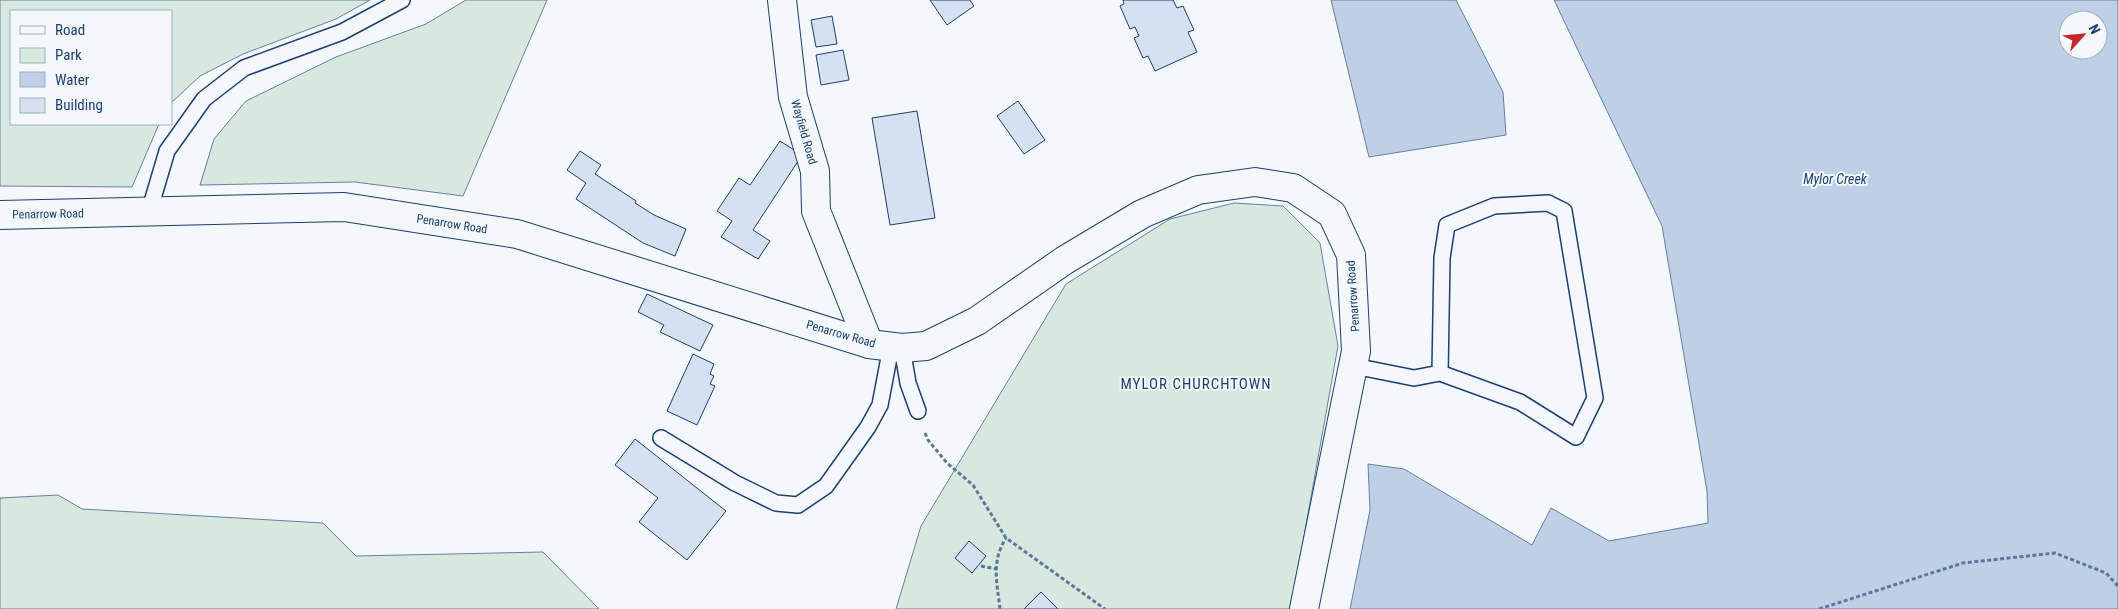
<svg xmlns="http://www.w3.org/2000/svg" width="2118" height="609" viewBox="0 0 2118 609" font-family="'Roboto Condensed',sans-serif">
	<rect width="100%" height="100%" fill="#f4f7fb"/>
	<g fill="#d7e8df" stroke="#687fa3">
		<path d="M 0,0 L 370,0 L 336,19 L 243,54 L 200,76 L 171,103 L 171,11 L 11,11 L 11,124 L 159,124 L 132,187 L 0,186 Z"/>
		<path d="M 466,0 L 547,0 L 463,196 L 355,182 L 200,185 L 214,139 L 246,101 L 336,57 L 426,24 Z"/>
		<path d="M 1234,203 L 1283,206 L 1320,243 L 1338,346 L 1291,609 L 896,609 L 921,526 L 1066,284 L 1170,219 Z"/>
		<path d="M 58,495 L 82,509 L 323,523 L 356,556 L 543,552 L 599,609 L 0,609 L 0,498 Z"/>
	</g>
	<g fill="#bed0e5" stroke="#687fa3" fill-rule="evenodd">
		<path d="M 1331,0 L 1456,0 L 1503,92 L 1506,135 L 1369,157 Z"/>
		<path d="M 1554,0 L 2118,0 L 2118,609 L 1350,609 L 1370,510 L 1368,464 L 1404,469 L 1532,545 L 1551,508 L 1609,541 L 1708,523 L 1707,491 L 1662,226 ZM 2068,20 L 2098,20 L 2098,50 L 2068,50 Z"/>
	</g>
	<g fill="#d5e0f0" stroke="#1d3f73">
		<path d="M 930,0 L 970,0 L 974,6 L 947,25 Z"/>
		<path d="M 1123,0 L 1173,0 L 1177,8 L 1183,6 L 1194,30 L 1188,32 L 1197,52 L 1155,71 L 1148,56 L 1143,58 L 1134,38 L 1139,36 L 1135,27 L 1130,29 L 1120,6 L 1124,4 Z"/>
		<path d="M 832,16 L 837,44 L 816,47 L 811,20 Z"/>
		<path d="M 843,50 L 849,80 L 821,85 L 816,55 Z"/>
		<path d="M 1018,101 L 1045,140 L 1024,154 L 997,116 Z"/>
		<path d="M 917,111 L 935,218 L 890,225 L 872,118 Z"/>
		<path d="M 780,141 L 802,155 L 753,230 L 770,241 L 758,259 L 721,237 L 732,221 L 717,211 L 739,178 L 750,185 Z"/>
		<path d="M 580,151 L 601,165 L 595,174 L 636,201 L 635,203 L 654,215 L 686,229 L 675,256 L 643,243 L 576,199 L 586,183 L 567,170 Z"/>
		<path d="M 647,294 L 713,325 L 700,351 L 660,332 L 664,325 L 638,312 Z"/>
		<path d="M 693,354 L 714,364 L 710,374 L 714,376 L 710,384 L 715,386 L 697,425 L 667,411 Z"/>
		<path d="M 635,439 L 726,511 L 687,560 L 639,522 L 658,498 L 615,465 Z"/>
		<path d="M 969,541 L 986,556 L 972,573 L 955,558 Z"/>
		<path d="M 1041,592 L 1058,609 L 1024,609 Z"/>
	</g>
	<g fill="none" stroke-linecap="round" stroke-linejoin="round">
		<defs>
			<g id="service">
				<path d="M 149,212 L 167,151 L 204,99 L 244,68 L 342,32 L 402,0"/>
				<path d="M 902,348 L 908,383 L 918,411"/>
				<path d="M 1354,366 L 1414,378 L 1440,373 L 1520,402 L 1576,437 L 1595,398 L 1564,211 L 1548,203 L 1494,206 L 1447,225 L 1442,258 L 1440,373"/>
				<path d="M 661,438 L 735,483 L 776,503 L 798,505 L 826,486 L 868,427 L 880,405 L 891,347"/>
			</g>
			<path id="minor" d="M 782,0 L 793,97 L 815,171 L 816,211 L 869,344"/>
			<path id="tertiary" d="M 0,215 L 344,207 L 517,234 L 869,344 L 902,348 L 926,346 L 977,321 L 1065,260 L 1142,214 L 1198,190 L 1255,182 L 1293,188 L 1332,214 L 1351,255 L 1356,351 L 1304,609"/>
		</defs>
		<use href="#service" stroke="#1d3f73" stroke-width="18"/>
		<use href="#minor" stroke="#1d3f73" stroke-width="30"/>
		<use href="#tertiary" stroke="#1d3f73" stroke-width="30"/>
		<g stroke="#5e769c" stroke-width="3" stroke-dasharray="4 2.5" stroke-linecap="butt">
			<path d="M 925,433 L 928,440 L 947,463 L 973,485 L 1006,538 L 1105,609"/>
			<path d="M 981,566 L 997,569"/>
			<path d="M 1000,609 C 997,582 991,562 1006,538"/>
			<path d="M 1819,609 L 1963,563 L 2055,553 L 2106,573 L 2118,586"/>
		</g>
		<use href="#service" stroke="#f4f7fb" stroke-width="15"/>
		<use href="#minor" stroke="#f4f7fb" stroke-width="28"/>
		<use href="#tertiary" stroke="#f4f7fb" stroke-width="28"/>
	</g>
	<g text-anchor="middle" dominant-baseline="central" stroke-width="4" stroke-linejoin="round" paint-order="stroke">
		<g font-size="12" fill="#1d3f73" stroke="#f4f7fb">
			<text transform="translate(804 132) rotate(74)">Wayfield Road</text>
			<text transform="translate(48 214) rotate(-1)">Penarrow Road</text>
			<text transform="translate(452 224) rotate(9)">Penarrow Road</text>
			<text transform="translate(1353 296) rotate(-94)">Penarrow Road</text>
			<text transform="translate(841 334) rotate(16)">Penarrow Road</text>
		</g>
		<g font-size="14" font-style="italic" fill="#1d3f73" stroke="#f4f7fb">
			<text x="1835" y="179">Mylor Creek</text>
		</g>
		<g font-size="15" letter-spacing="1" fill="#1d3f73" stroke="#f4f7fb">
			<text x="1196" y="384">MYLOR CHURCHTOWN</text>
		</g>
	</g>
	<rect x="10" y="10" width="162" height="115" fill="#f4f7fb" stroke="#9eadc5"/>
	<rect x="20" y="26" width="25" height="8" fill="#f4f7fb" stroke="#9eadc5"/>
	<text x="55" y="35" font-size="15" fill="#1d3f73">Road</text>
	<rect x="20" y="48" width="25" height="15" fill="#d7e8df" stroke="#9eadc5"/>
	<text x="55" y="60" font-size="15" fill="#1d3f73">Park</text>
	<rect x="20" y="72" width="25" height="15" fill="#bed0e5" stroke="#9eadc5"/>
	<text x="55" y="85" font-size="15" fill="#1d3f73">Water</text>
	<rect x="20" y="98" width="25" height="15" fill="#d5e0f0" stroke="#9eadc5"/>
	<text x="55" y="110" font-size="15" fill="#1d3f73">Building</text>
	<g transform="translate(2083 35) rotate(63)"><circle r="24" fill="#f4f7fb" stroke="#9eadc5"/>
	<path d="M0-4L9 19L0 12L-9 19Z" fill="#c62828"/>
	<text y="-8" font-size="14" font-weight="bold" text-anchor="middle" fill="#1d3f73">N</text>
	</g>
</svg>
